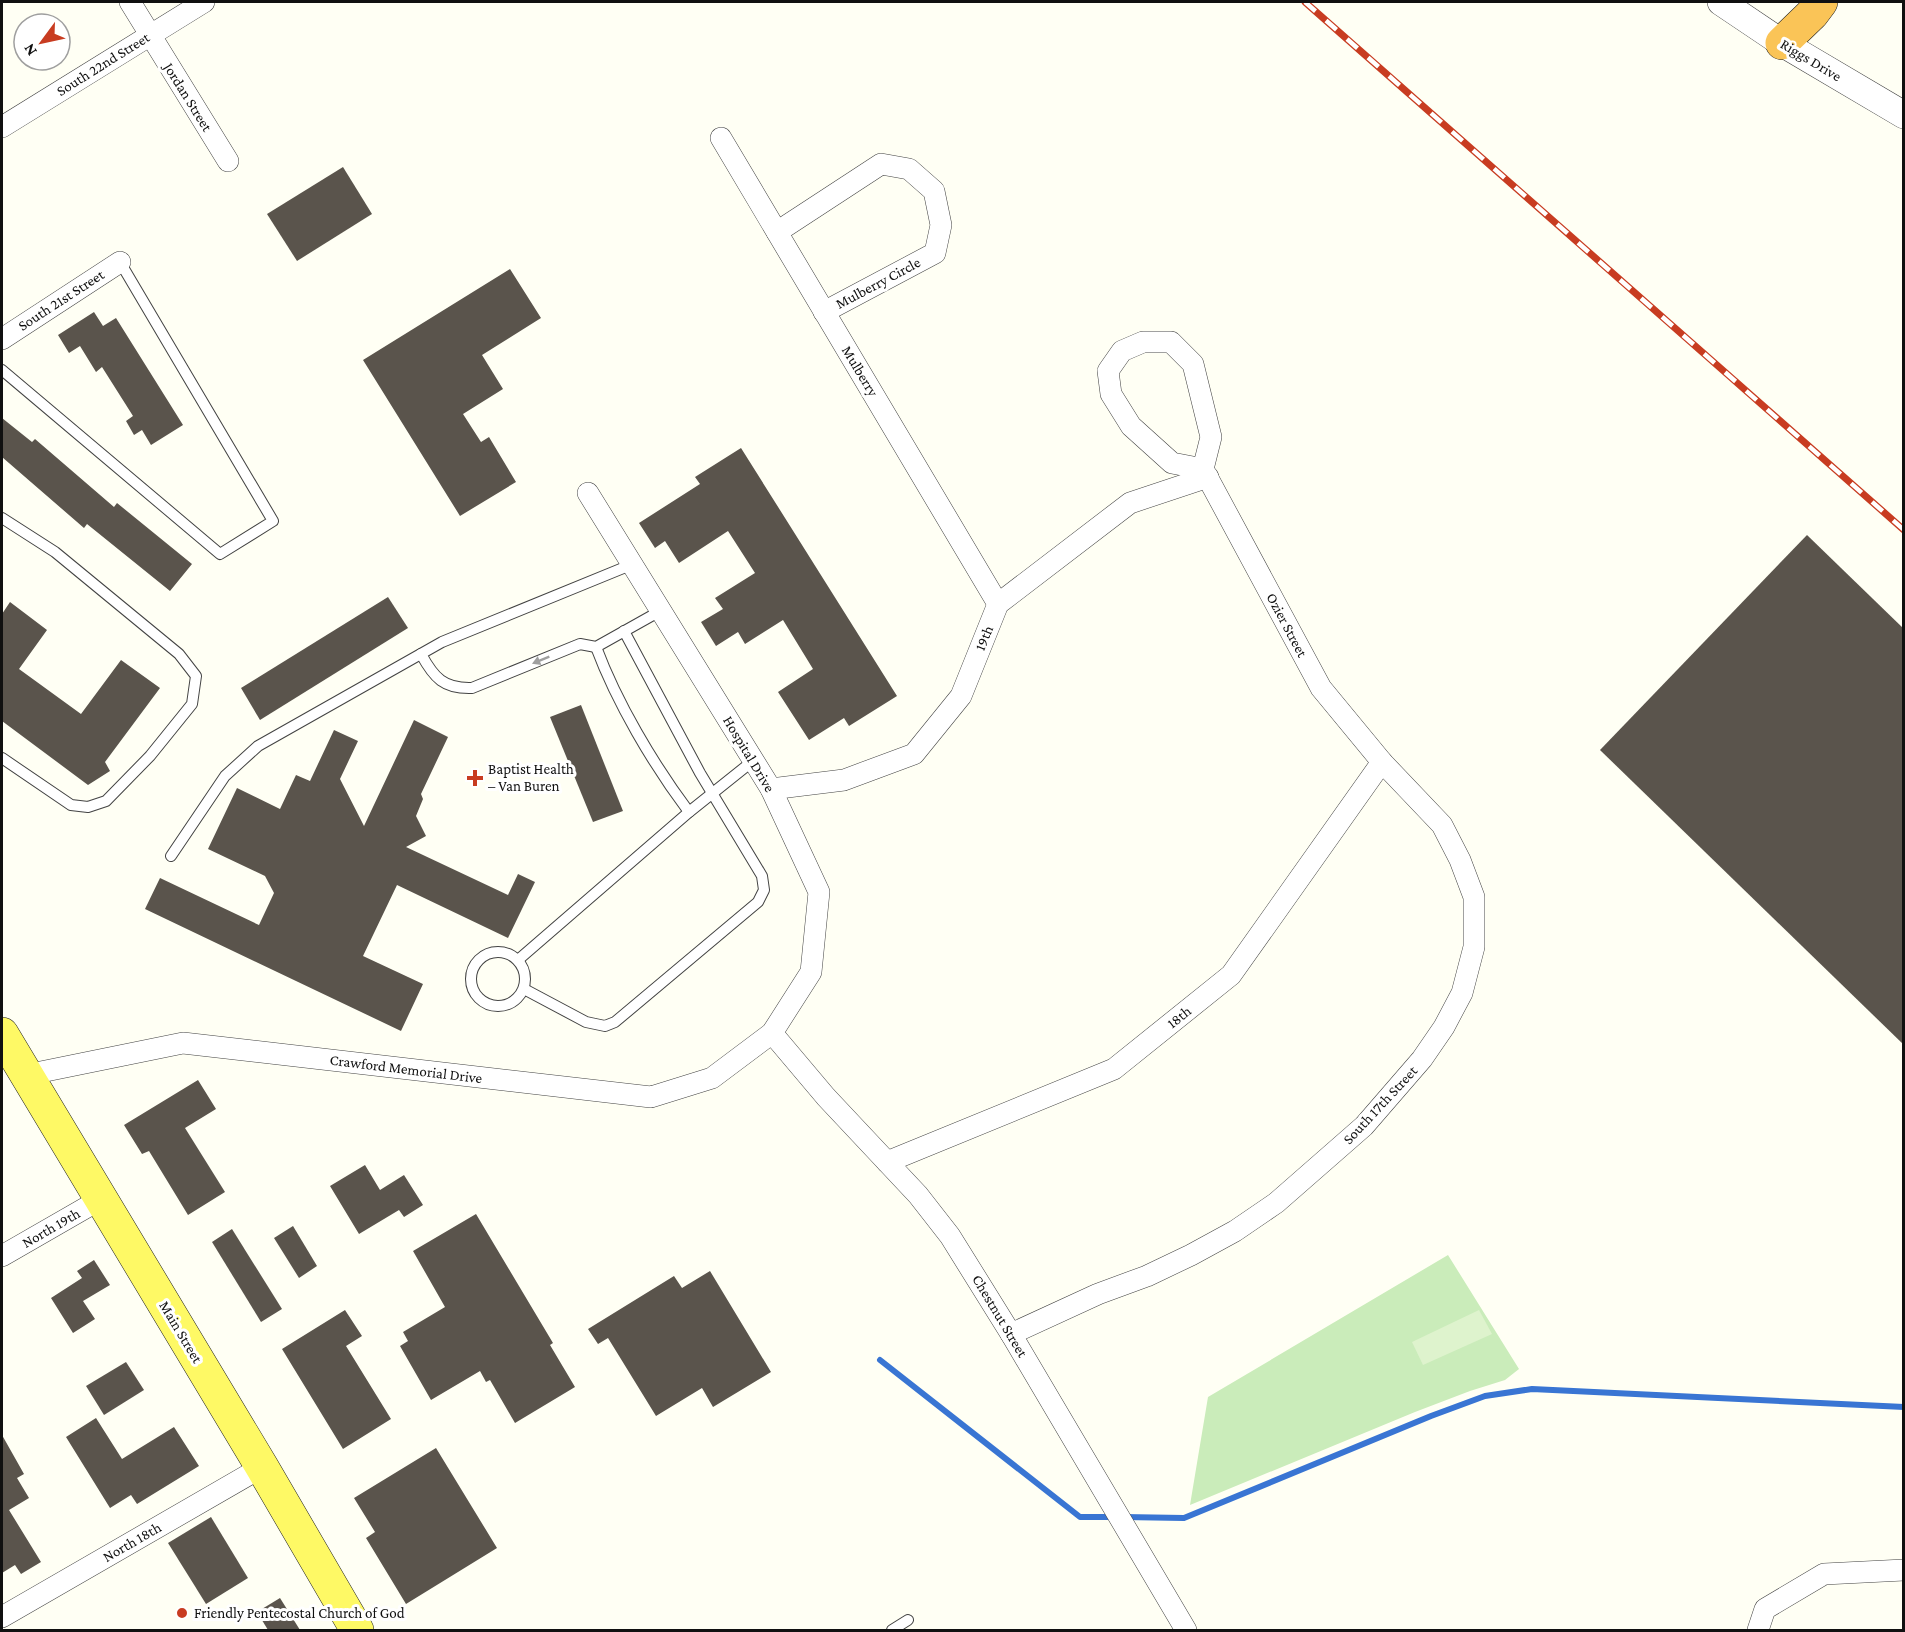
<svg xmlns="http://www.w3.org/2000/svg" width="1905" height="1632" viewBox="0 0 1905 1632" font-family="'Crimson Pro',serif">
	<rect width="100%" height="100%" fill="#fffff4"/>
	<path fill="#caecba" d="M 1448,1255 L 1519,1369 L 1505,1380 L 1470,1391 L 1415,1412 L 1190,1505 L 1208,1397 Z"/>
	<path fill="#def3cd" d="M 1479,1310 L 1492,1334 L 1423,1365 L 1412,1342 Z"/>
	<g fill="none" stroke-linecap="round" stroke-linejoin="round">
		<g stroke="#3975d3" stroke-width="6">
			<path d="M 880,1360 L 1080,1517 L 1113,1517"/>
			<path d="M 1123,1517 L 1184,1518 L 1431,1416 L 1485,1396 L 1532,1389 L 1904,1407"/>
		</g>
	</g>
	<g fill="#5a544c">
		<path d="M 343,167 L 372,214 L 297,261 L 267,214 Z"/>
		<path d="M 510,269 L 541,318 L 482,355 L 503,389 L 463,414 L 481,442 L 489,437 L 516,482 L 460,516 L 363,360 Z"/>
		<path d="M 94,312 L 103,326 L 116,318 L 183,425 L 151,445 L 142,430 L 134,435 L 126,421 L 133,416 L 102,367 L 96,372 L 80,346 L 69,353 L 58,335 Z"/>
		<path d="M 2,418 L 32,442 L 35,439 L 114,507 L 117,503 L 192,564 L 170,591 L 87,524 L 84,528 L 2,457 Z"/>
		<path d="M 741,448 L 897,696 L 849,726 L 844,718 L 809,740 L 778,692 L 813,669 L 783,620 L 745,644 L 738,632 L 716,646 L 701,622 L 723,609 L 715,598 L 755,573 L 728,531 L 679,563 L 665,541 L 655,548 L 639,523 L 700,484 L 695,477 Z"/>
		<path d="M 1807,535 L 1904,629 L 1904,1045 L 1600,750 Z"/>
		<path d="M 388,597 L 408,628 L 260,720 L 241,688 Z"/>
		<path d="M 10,602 L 47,630 L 19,669 L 81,714 L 121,660 L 160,688 L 105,762 L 110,771 L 88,785 L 2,721 L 2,614 Z"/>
		<path d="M 581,705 L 623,811 L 593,822 L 550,717 Z"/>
		<path d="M 414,720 L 448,737 L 421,794 L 423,799 L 416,816 L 426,836 L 406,847 L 508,895 L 518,874 L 535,882 L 508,938 L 397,885 L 363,956 L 423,984 L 401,1031 L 145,909 L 160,878 L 259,925 L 274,893 L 265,876 L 208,849 L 237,788 L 280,809 L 296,775 L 310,781 L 334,730 L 358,741 L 340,779 L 364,826 Z"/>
		<path d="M 198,1080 L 216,1109 L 185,1128 L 225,1192 L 188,1215 L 149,1151 L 142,1154 L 124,1125 Z"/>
		<path d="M 365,1165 L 380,1190 L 404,1175 L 423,1205 L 404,1217 L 399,1210 L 359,1234 L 330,1186 Z"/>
		<path d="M 476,1214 L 553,1343 L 550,1345 L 575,1387 L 515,1423 L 490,1380 L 486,1382 L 480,1371 L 431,1400 L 400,1346 L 408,1341 L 403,1332 L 445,1307 L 413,1251 Z"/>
		<path d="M 293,1226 L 317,1266 L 299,1278 L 274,1238 Z"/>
		<path d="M 232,1229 L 282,1309 L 261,1322 L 212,1242 Z"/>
		<path d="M 94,1260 L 110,1285 L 83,1301 L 95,1319 L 73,1333 L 51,1298 L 82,1278 L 77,1271 Z"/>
		<path d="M 710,1271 L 771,1372 L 713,1407 L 702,1388 L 656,1416 L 608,1338 L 598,1344 L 588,1329 L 674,1276 L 682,1288 Z"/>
		<path d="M 345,1310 L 362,1336 L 346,1346 L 391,1419 L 343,1449 L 282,1349 Z"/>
		<path d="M 126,1362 L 144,1390 L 104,1415 L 86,1386 Z"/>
		<path d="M 96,1418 L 122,1459 L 174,1427 L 199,1466 L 137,1504 L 131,1495 L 110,1508 L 66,1437 Z"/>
		<path d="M 2,1435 L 24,1474 L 17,1478 L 29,1498 L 9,1510 L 41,1562 L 21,1574 L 15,1565 L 2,1573 Z"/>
		<path d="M 436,1448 L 497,1548 L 406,1604 L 366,1538 L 375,1532 L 354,1498 Z"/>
		<path d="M 211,1517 L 248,1578 L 206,1604 L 168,1543 Z"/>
		<path d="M 280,1598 L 300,1630 L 268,1630 L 257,1612 Z"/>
	</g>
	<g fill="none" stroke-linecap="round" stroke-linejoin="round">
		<defs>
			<g id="service">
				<path d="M 2,370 L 220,554 L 273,521 L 120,262"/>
				<path d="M 2,518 L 55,552 L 179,654 L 196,676 L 192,704 L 150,756 L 106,801 L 88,807 L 71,805 L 2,758"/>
				<path d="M 596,647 C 617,703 653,764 689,812"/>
				<path d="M 421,654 C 434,678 444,689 472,688 L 580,644 L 596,647 L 662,610"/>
				<path d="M 171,856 L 225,776 L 258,746 L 442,642 L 633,564"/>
				<circle cx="498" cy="979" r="27"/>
				<path d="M 518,960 L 689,812 L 754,760"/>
				<path d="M 524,989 L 586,1022 L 605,1026 L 615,1022 L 758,902 L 764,890 L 762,876 L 700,773 L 624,631"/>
				<path d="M 892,1630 L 908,1620"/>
			</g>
			<g id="minor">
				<path d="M 130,2 L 228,161"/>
				<path d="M 2,127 L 204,2"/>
				<path d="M 721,138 L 998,604"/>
				<path d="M 777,232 L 881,164 L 909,169 L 934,191 L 941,225 L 935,253 L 824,312"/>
				<path d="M 2,339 L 120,262"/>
				<path d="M 1143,342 L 1171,342 L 1193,364 L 1211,437 L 1203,469 L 1172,463 L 1131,426 L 1111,394 L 1108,371 L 1122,351 Z"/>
				<path d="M 771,789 L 844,780 L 914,754 L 961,696 L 998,604 L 1130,503 L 1208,477"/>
				<path d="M 772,1033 L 826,1097 L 918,1195 L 950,1236 L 1011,1334 L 1186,1630"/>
				<path d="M 26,1075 L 183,1043 L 651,1097 L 712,1078 L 772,1033 L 811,972 L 819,892 L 771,789 L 588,493"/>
				<path d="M 887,1162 L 1114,1069 L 1231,975 L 1382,762"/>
				<path d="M 2,1256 L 101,1199"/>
				<path d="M 1011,1334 L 1098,1294 L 1147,1276 L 1191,1255 L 1235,1231 L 1276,1203 L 1364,1126 L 1422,1059 L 1444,1027 L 1462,993 L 1474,947 L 1474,897 L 1460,860 L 1442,825 L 1382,762 L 1321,688 L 1203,469"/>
				<path d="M 2,1617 L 262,1467"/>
				<path d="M 1758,1630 L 1765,1609 L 1824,1574 L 1904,1570"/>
			</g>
			<path id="tertiary" d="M 1721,2 L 1782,43 L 1904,115"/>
			<path id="primary" d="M 2,1034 L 262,1467 L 357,1630"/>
			<path id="motorway" d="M 1782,43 L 1812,14 L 1821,2"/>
		</defs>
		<use href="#service" stroke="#434343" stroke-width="12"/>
		<use href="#minor" stroke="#434343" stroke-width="22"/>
		<use href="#tertiary" stroke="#434343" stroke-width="28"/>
		<use href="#primary" stroke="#212121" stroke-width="34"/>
		<use href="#motorway" stroke="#212121" stroke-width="34"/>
		<use href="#service" stroke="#fff" stroke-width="10"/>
		<use href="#minor" stroke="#fff" stroke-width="21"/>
		<use href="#tertiary" stroke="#fff" stroke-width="27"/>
		<use href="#primary" stroke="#fef965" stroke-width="33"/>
		<use href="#motorway" stroke="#fac457" stroke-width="33"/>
		<defs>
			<path id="rail" d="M 1305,2 L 1904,530"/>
		</defs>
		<use href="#rail" stroke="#c83c21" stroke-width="7"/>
		<use href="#rail" stroke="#fff" stroke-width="4.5" stroke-dasharray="14" stroke-linecap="butt"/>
	</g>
	<defs><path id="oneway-solid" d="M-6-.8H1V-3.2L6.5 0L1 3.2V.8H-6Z" transform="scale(1.5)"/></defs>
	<use fill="#9f9f9f" href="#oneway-solid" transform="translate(541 660) rotate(158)"/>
	<g fill="#c83c21" stroke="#fff" stroke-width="2">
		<path d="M472 769h6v6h6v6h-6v6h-6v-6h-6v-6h6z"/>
		<circle cx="182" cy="1613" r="6"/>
	</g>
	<g text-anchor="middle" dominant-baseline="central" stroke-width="6" stroke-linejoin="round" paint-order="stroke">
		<g font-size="15" fill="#101010" stroke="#fff">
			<text transform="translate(1811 60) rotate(31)">Riggs Drive</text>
			<text transform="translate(103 64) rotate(-32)">South 22nd Street</text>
			<text transform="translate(188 97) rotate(58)">Jordan Street</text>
			<text transform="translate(878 283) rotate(-28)">Mulberry Circle</text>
			<text transform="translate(61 300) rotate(-33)">South 21st Street</text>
			<text transform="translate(860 371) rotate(59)">Mulberry</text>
			<text transform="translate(1287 625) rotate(62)">Ozier Street</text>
			<text transform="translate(984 638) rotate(-68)">19th</text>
			<text transform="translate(749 754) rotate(59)">Hospital Drive</text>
			<text transform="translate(1179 1017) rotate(-39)">18th</text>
			<text transform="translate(406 1069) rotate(7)">Crawford Memorial Drive</text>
			<text transform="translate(1380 1105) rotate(-47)">South 17th Street</text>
			<text transform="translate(51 1228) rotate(-30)">North 19th</text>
			<text transform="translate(1000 1316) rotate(59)">Chestnut Street</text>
			<text transform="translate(181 1332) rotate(59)">Main Street</text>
			<text transform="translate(132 1542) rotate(-30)">North 18th</text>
		</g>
		<g font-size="15" fill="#101010" stroke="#fff" text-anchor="start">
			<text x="488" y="769">Baptist Health<tspan x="488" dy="17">– Van Buren</tspan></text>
			<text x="194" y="1613">Friendly Pentecostal Church of God</text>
		</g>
	</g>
	<rect width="1905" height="1632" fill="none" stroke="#101010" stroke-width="6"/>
	<g transform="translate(42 42) rotate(237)"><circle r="28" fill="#ffffff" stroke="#9f9f9f" stroke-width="1.5"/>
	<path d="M0-4.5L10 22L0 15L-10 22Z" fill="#c83c21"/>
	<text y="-9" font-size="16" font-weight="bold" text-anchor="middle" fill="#101010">N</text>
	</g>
</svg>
